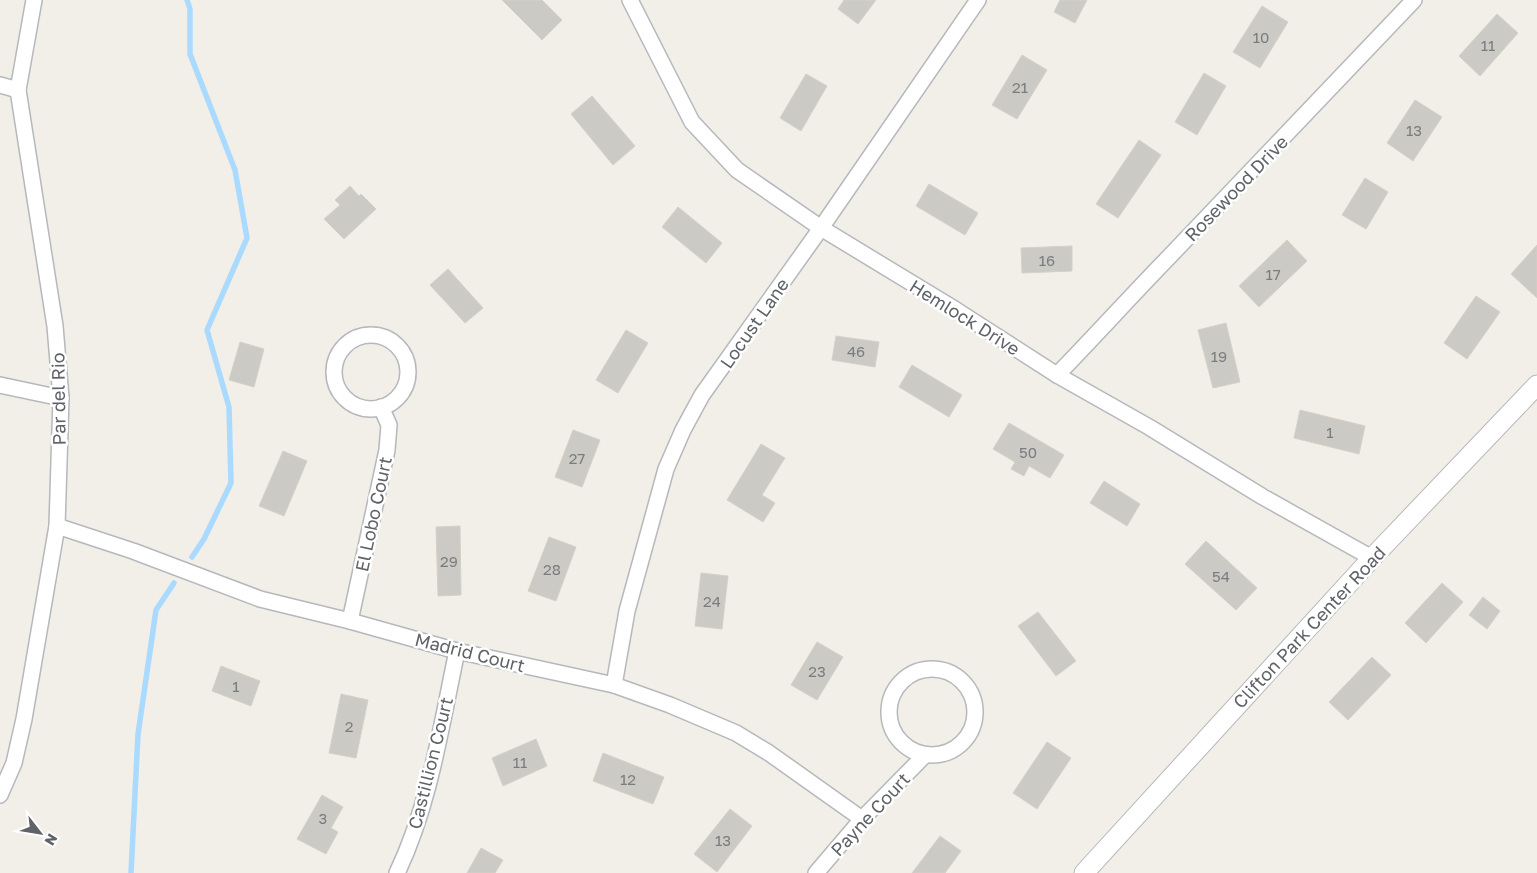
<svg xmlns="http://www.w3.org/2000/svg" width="1537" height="873" viewBox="0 0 1537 873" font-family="'Golos Text',sans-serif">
	<rect width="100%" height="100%" fill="#f1efe8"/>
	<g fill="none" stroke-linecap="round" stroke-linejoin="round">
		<g stroke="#aadaff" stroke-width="5.5">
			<path d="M 187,0 L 190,9 L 190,54 L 235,170 L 247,238 L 207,330 L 229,407 L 231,483 L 204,539 L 192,557"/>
			<path d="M 131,873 L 138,734 L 156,610 L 174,583"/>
		</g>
	</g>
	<g fill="#cccac5" stroke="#d6d1c6">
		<path d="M 502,0 L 542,0 L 562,20 L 542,40 Z"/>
		<path d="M 844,0 L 876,0 L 858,24 L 838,9 Z"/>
		<path d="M 1060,0 L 1087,0 L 1075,23 L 1054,12 Z"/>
		<path d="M 1262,6 L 1288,22 L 1260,68 L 1233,52 Z"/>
		<path d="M 1497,14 L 1518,33 L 1480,76 L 1459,56 Z"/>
		<path d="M 1022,55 L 1047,70 L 1017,119 L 992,105 Z"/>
		<path d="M 1204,73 L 1226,86 L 1197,135 L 1175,122 Z"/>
		<path d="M 806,74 L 827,86 L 801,131 L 780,118 Z"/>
		<path d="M 592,96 L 635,146 L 613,165 L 571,114 Z"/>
		<path d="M 1415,100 L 1442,117 L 1413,161 L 1387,143 Z"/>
		<path d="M 1139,140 L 1161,155 L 1118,218 L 1096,204 Z"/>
		<path d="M 1365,178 L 1388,192 L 1366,229 L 1342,215 Z"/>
		<path d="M 929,184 L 978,213 L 965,235 L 916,206 Z"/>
		<path d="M 350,186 L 359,196 L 361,194 L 376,209 L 344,239 L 324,219 L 340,205 L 335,200 Z"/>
		<path d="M 678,207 L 722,243 L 706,263 L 662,227 Z"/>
		<path d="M 1287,240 L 1307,261 L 1259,307 L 1239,286 Z"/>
		<path d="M 1537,245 L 1537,298 L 1511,274 Z"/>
		<path d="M 1072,246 L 1072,271 L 1022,273 L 1021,248 Z"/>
		<path d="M 448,269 L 483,308 L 465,323 L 430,285 Z"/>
		<path d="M 1476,296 L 1500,312 L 1467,359 L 1444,343 Z"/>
		<path d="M 1226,323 L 1240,382 L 1213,388 L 1198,330 Z"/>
		<path d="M 626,330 L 648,343 L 618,393 L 596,380 Z"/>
		<path d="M 836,336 L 879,342 L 875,367 L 832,360 Z"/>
		<path d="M 240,342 L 264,349 L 254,387 L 229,380 Z"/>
		<path d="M 912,365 L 962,395 L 949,417 L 899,387 Z"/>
		<path d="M 1300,410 L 1365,426 L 1359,454 L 1294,438 Z"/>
		<path d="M 1009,423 L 1064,455 L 1050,478 L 1029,466 L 1024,476 L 1011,469 L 1015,462 L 993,449 Z"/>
		<path d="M 573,430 L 600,440 L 582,487 L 555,477 Z"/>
		<path d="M 761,444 L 785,458 L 762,495 L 775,503 L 763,522 L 727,500 Z"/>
		<path d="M 283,451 L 307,461 L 284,516 L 259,506 Z"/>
		<path d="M 1104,481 L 1140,504 L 1127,526 L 1090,503 Z"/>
		<path d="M 460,526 L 461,595 L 438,596 L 436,527 Z"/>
		<path d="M 549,537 L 576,547 L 556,601 L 528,591 Z"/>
		<path d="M 1206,541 L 1257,588 L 1236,610 L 1185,564 Z"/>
		<path d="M 701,573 L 728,576 L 722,629 L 695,626 Z"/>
		<path d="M 1442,583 L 1463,602 L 1426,643 L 1405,623 Z"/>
		<path d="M 1483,597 L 1500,611 L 1487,629 L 1469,615 Z"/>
		<path d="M 1038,612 L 1076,661 L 1056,676 L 1018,626 Z"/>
		<path d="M 817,642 L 843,657 L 817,700 L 791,685 Z"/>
		<path d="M 1372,657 L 1391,675 L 1348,720 L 1329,702 Z"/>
		<path d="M 221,666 L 260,681 L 251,706 L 212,691 Z"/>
		<path d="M 341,694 L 368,700 L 356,758 L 329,753 Z"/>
		<path d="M 536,739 L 547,766 L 503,786 L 492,758 Z"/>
		<path d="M 1047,742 L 1071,758 L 1037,809 L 1013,793 Z"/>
		<path d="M 603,753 L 664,777 L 653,804 L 593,781 Z"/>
		<path d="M 322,795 L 343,807 L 331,828 L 338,832 L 326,854 L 297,839 Z"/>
		<path d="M 730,809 L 752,826 L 717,872 L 694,854 Z"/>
		<path d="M 940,836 L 961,851 L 945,873 L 912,873 Z"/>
		<path d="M 481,848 L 503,860 L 495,873 L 467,873 Z"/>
	</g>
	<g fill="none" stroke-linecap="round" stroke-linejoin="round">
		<defs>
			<g id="minor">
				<path d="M 630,0 L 692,122 L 737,170 L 821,228 L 956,310 L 1057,375 L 1149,427 L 1263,497 L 1372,558"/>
				<path d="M 0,85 L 18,90"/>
				<circle cx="371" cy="372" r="37"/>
				<path d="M 1057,375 C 1095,336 1131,296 1169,257 C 1250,171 1333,86 1414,0"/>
				<path d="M 0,385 L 61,398"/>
				<path d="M 57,526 L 133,551 L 260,599 L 350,621 L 457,651 L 614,685 L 670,705 L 736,733 L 769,753 L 862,819"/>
				<path d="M 350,621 L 387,450 L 389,425 L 381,407"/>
				<circle cx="932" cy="712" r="43"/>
				<path d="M 614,685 L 627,611 L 666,469 L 683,430 L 702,395 L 821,228 L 978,0"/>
				<path d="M 0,795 L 14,763 L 24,719 L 57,526 L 61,398 L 55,326 L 18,90 L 34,0"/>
				<path d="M 397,873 C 430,804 441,726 457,651"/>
				<path d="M 816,873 L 862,819 L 925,755"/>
			</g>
			<path id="tertiary" d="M 1084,873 L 1372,558 L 1537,385"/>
		</defs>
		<use href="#minor" stroke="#b5b8bc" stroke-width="18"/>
		<use href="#tertiary" stroke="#b5b8bc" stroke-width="21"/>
		<use href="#minor" stroke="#fff" stroke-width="15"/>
		<use href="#tertiary" stroke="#fff" stroke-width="19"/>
	</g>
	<g text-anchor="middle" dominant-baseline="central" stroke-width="5" stroke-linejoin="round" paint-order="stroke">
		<g font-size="15" fill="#7a7d7f">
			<text x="1261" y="37">10</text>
			<text x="1488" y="45">11</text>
			<text x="1020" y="87">21</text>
			<text x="1414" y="130">13</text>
			<text x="1047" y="260">16</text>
			<text x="1273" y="274">17</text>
			<text x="856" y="351">46</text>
			<text x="1219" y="356">19</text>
			<text x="1330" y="432">1</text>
			<text x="1028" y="452">50</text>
			<text x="577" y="458">27</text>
			<text x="449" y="561">29</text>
			<text x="552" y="569">28</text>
			<text x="1221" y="576">54</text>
			<text x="712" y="601">24</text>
			<text x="817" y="671">23</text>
			<text x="236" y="686">1</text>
			<text x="349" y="726">2</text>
			<text x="520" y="762">11</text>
			<text x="628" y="779">12</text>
			<text x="323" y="818">3</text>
			<text x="723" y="840">13</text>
		</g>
		<g font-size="18" fill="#5f6368" stroke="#fff">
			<text transform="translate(1236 188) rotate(-46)">Rosewood Drive</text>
			<text transform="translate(965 317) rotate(32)">Hemlock Drive</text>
			<text transform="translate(754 323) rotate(-55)">Locust Lane</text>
			<text transform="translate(58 399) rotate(-91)">Par del Rio</text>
			<text transform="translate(373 514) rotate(-78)">El Lobo Court</text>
			<text transform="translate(1309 627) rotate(-47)">Clifton Park Center Road</text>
			<text transform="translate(470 652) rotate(14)">Madrid Court</text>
			<text transform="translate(430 763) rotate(-76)">Castillion Court</text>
			<text transform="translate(870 814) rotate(-47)">Payne Court</text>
		</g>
	</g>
	<g transform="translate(40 833) rotate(121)" stroke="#ffffff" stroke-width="4" paint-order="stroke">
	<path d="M0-4L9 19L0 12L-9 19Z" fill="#5f6368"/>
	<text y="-8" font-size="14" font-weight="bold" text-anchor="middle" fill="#5f6368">N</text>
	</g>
</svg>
